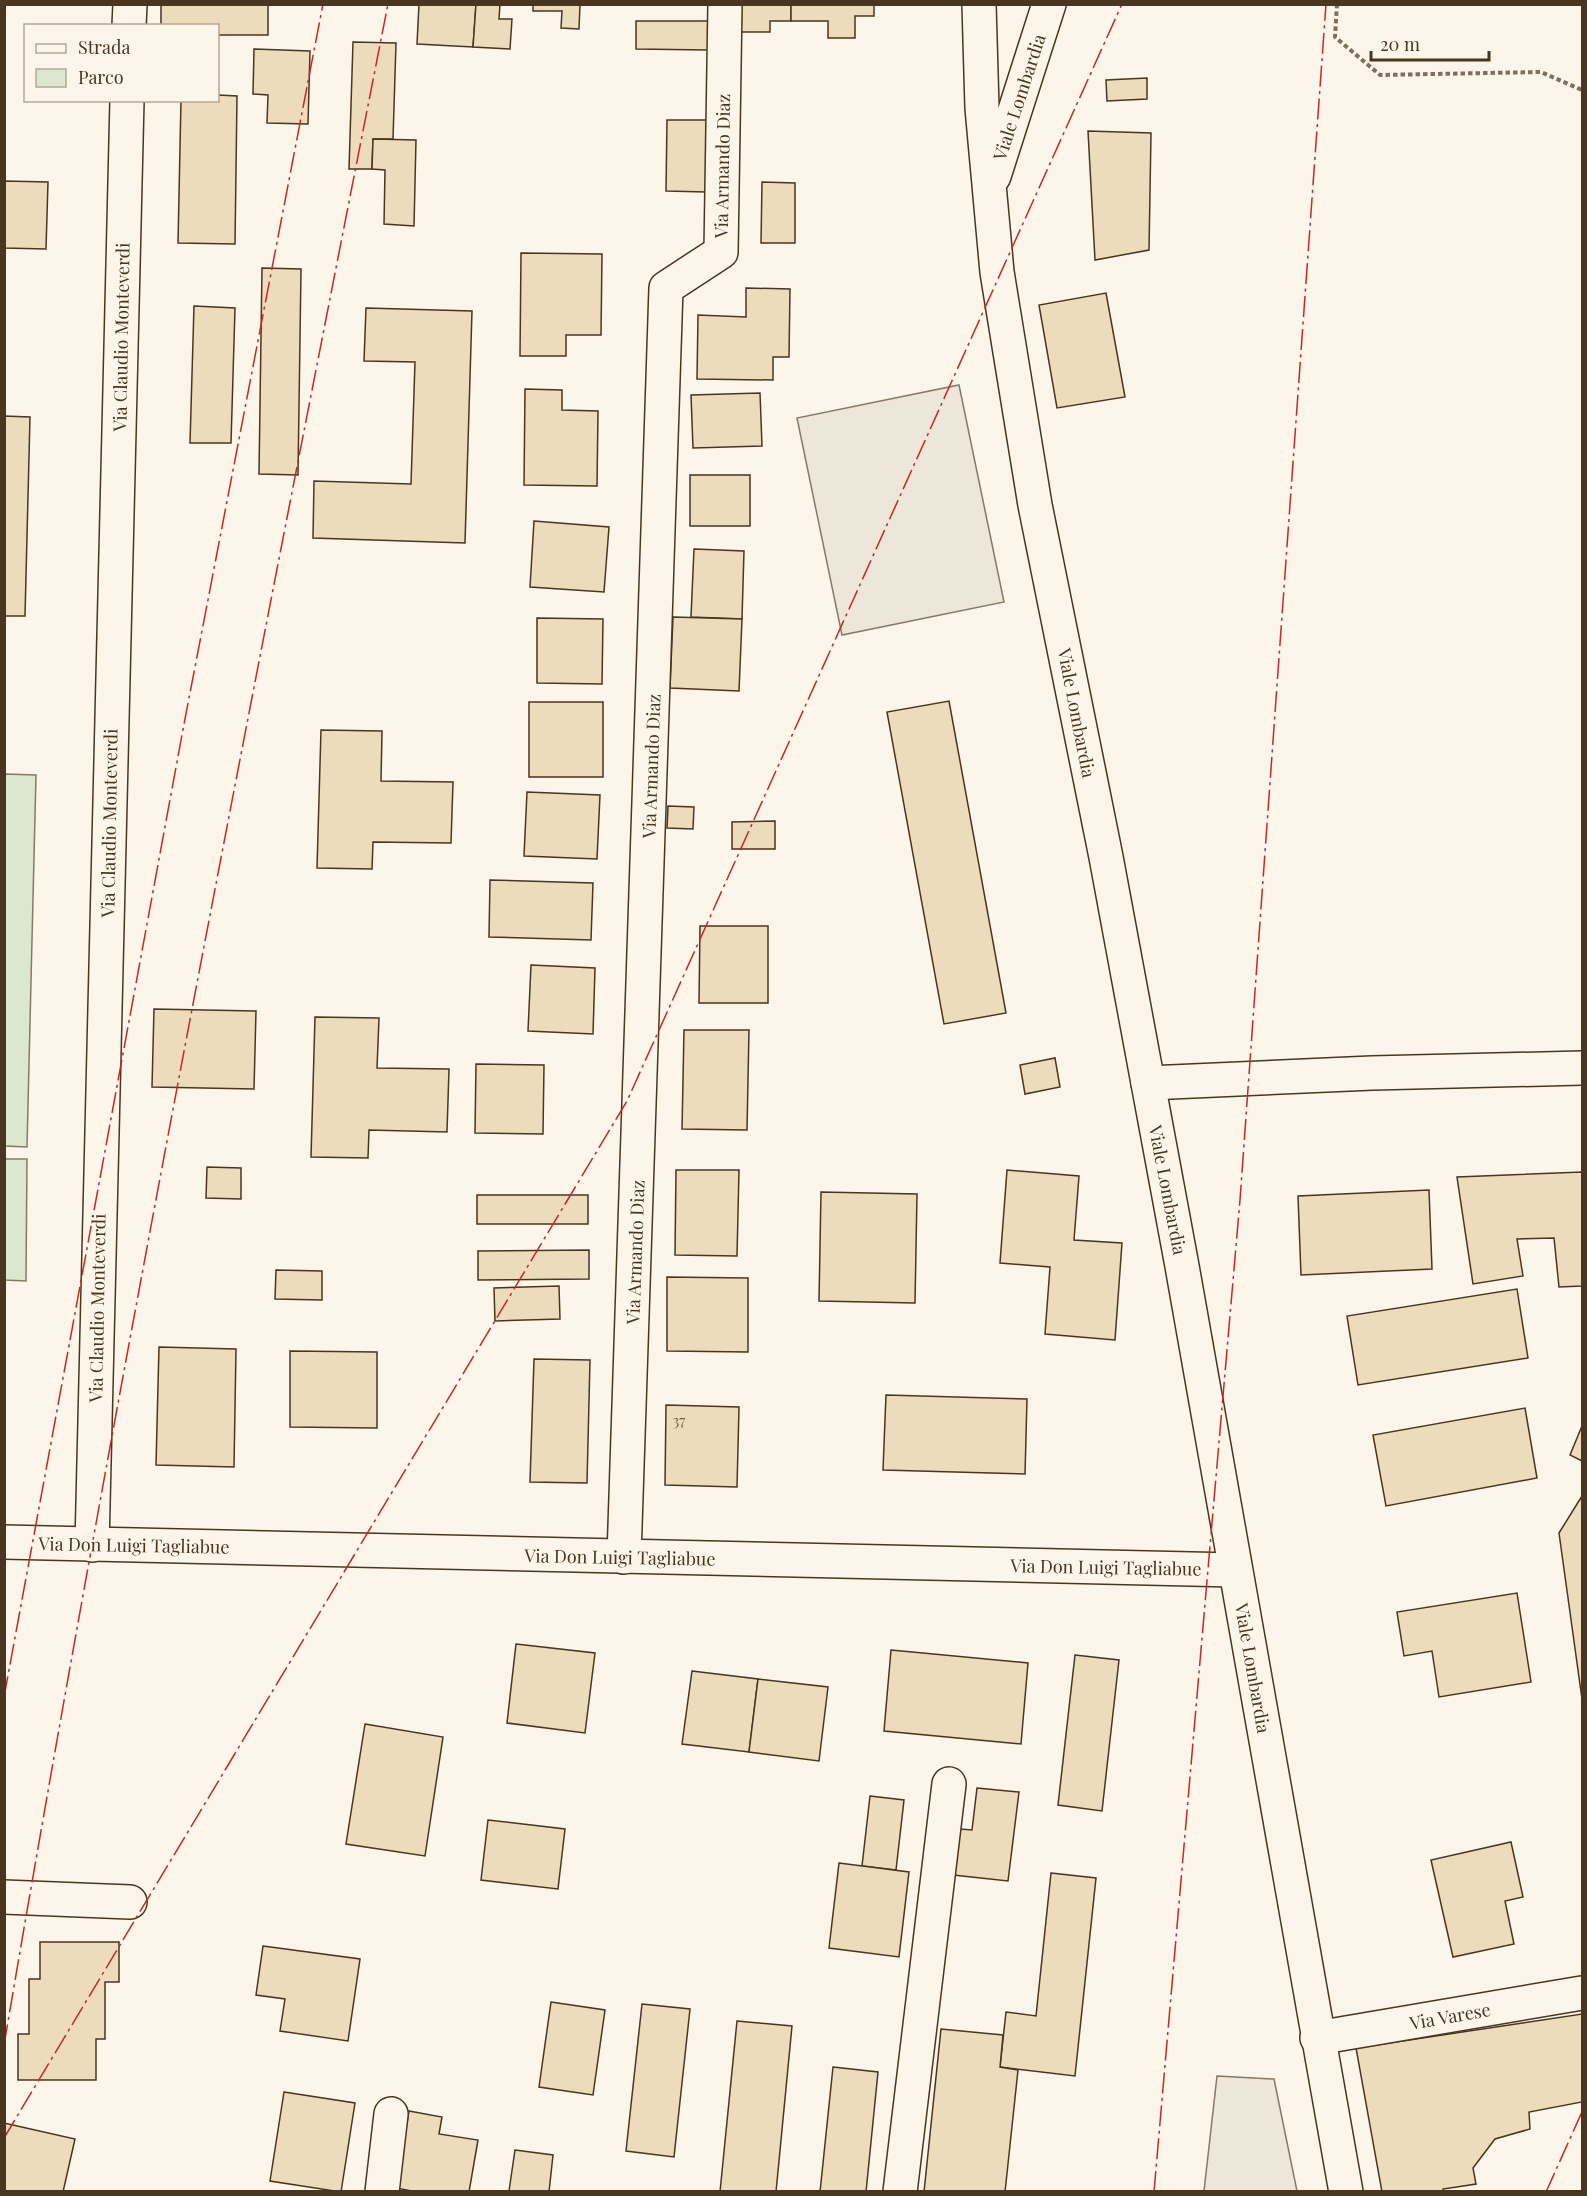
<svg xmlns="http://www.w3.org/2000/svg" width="1587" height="2196" viewBox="0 0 1587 2196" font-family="'Playfair Display',serif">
	<rect width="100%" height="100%" fill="#fbf6e9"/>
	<g fill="#dce7d0" stroke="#887966" stroke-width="1.5">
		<path d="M 5,774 L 36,775 L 27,1147 L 5,1146 Z"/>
		<path d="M 5,1159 L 27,1159 L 26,1281 L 5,1280 Z"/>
	</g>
	<g fill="#ede7d9" stroke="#887966" stroke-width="1.5">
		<path d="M 959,385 L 1004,602 L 842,635 L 797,418 Z"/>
		<path d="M 1217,2076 L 1274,2079 L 1297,2191 L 1204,2191 Z"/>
	</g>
	<g fill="#ecdcbc" stroke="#4a3520" stroke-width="1.5">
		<path d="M 161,4 L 268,4 L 268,35 L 218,35 L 218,26 L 161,26 Z"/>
		<path d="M 419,4 L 476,4 L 473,47 L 417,44 Z"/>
		<path d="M 476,4 L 500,4 L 499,19 L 512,19 L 510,49 L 473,47 Z"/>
		<path d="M 533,4 L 580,4 L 579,29 L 561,28 L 562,11 L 533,11 Z"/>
		<path d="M 738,4 L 791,4 L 791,21 L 770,21 L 770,32 L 738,32 Z"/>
		<path d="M 791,4 L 874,4 L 874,16 L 855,16 L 855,38 L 828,38 L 828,21 L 791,21 Z"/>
		<path d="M 636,21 L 708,21 L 708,50 L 636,49 Z"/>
		<path d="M 353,42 L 396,43 L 393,139 L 373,139 L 372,169 L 349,169 Z"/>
		<path d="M 254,49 L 310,51 L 308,124 L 267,123 L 268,95 L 253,94 Z"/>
		<path d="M 1147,78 L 1147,99 L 1107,101 L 1106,80 Z"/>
		<path d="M 218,95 L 237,96 L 235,244 L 178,243 L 181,100 L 218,100 Z"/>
		<path d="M 667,120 L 707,120 L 706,192 L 666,191 Z"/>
		<path d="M 1088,131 L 1151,133 L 1149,250 L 1095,260 Z"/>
		<path d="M 373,139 L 416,140 L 414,226 L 384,224 L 385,170 L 372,169 Z"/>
		<path d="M 4,181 L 48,182 L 46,249 L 4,248 Z"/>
		<path d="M 762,182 L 795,183 L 795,243 L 761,243 Z"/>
		<path d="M 521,253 L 602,254 L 601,335 L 566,335 L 566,356 L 520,356 Z"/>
		<path d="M 262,268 L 301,269 L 298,475 L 259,474 Z"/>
		<path d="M 746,288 L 790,289 L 789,357 L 773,357 L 773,380 L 697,379 L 698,315 L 746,317 Z"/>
		<path d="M 1106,293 L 1125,397 L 1057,408 L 1039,305 Z"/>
		<path d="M 194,306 L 235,308 L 231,443 L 190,443 Z"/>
		<path d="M 366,308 L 472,311 L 465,543 L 313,538 L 314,481 L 411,484 L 415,362 L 364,361 Z"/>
		<path d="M 525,389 L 562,390 L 562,410 L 598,411 L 597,486 L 524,485 Z"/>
		<path d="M 760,393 L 762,446 L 693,448 L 691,395 Z"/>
		<path d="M 4,416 L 30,417 L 25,616 L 4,616 Z"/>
		<rect x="690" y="475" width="60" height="51"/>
		<path d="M 534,521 L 609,527 L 604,592 L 530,587 Z"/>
		<path d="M 694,549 L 744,551 L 742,619 L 691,617 Z"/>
		<path d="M 673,617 L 742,619 L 739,691 L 670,688 Z"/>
		<path d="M 537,618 L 603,619 L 602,684 L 537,683 Z"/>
		<path d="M 949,701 L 1006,1013 L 944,1024 L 887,712 Z"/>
		<rect x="529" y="702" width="74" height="75"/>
		<path d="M 321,730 L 382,731 L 381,781 L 453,782 L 451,843 L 373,842 L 372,869 L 317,868 Z"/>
		<path d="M 527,792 L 600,795 L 597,859 L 524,856 Z"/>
		<path d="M 668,806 L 694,807 L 693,829 L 667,828 Z"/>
		<path d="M 775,821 L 775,849 L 732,849 L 732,822 Z"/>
		<path d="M 490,880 L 593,883 L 591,940 L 489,937 Z"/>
		<path d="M 700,926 L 768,926 L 768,1003 L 699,1003 Z"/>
		<path d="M 531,965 L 595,968 L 593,1034 L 528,1031 Z"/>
		<path d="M 154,1009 L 256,1011 L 254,1089 L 152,1087 Z"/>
		<path d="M 315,1017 L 379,1018 L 377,1068 L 449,1069 L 447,1132 L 369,1130 L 368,1158 L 311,1157 Z"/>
		<path d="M 684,1030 L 749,1030 L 747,1130 L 682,1129 Z"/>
		<path d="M 1055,1058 L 1060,1087 L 1025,1094 L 1020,1065 Z"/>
		<path d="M 476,1064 L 544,1065 L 543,1134 L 475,1133 Z"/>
		<path d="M 207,1167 L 241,1168 L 241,1199 L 206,1198 Z"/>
		<path d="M 676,1170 L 739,1170 L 737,1256 L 675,1255 Z"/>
		<path d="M 1007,1170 L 1079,1176 L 1074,1240 L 1122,1243 L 1115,1340 L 1045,1334 L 1050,1267 L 1000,1263 Z"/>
		<path d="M 1582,1172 L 1582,1286 L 1559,1287 L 1554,1238 L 1517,1239 L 1523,1276 L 1473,1284 L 1457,1177 Z"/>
		<path d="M 1429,1190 L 1432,1269 L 1301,1275 L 1298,1196 Z"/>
		<path d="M 821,1192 L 917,1194 L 915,1303 L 819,1301 Z"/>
		<rect x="477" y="1195" width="111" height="29"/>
		<path d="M 589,1250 L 589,1279 L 478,1280 L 478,1251 Z"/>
		<path d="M 276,1270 L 322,1271 L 322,1300 L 275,1299 Z"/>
		<path d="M 667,1277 L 748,1278 L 748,1352 L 667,1351 Z"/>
		<path d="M 559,1286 L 560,1319 L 495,1321 L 494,1288 Z"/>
		<path d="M 1517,1289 L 1528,1358 L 1358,1385 L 1347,1316 Z"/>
		<path d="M 159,1347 L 236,1349 L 234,1467 L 156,1465 Z"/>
		<path d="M 290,1351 L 377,1352 L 377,1428 L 290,1427 Z"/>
		<path d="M 534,1359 L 590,1360 L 587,1483 L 530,1482 Z"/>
		<path d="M 886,1395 L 1027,1399 L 1025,1474 L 883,1470 Z"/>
		<path d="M 666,1405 L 739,1407 L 737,1487 L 665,1485 Z"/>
		<path d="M 1525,1408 L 1537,1478 L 1386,1506 L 1373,1435 Z"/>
		<path d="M 1582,1426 L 1582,1461 L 1570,1455 Z"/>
		<path d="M 1582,1496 L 1582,1699 L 1559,1533 Z"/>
		<path d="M 1517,1593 L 1531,1682 L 1439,1697 L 1432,1651 L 1404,1656 L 1397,1612 Z"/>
		<path d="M 516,1644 L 595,1653 L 585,1733 L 507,1723 Z"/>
		<path d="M 891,1650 L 1028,1663 L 1021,1744 L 884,1731 Z"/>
		<path d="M 1075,1655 L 1119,1660 L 1102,1811 L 1058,1805 Z"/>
		<path d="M 692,1671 L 758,1679 L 749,1752 L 682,1744 Z"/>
		<path d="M 758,1679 L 828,1687 L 819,1761 L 749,1752 Z"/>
		<path d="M 365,1724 L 443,1737 L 425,1856 L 346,1844 Z"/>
		<path d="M 977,1788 L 1019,1792 L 1008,1881 L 944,1874 L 949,1828 L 972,1830 Z"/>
		<path d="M 870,1796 L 904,1800 L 896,1870 L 862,1866 Z"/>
		<path d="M 488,1820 L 565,1829 L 558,1889 L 481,1880 Z"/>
		<path d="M 1511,1842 L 1523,1897 L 1505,1901 L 1514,1944 L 1453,1957 L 1431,1860 Z"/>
		<path d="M 839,1863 L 909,1872 L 899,1957 L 829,1948 Z"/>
		<path d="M 1051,1873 L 1096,1878 L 1075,2076 L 1000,2067 L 1006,2012 L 1036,2016 Z"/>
		<path d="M 40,1942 L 119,1942 L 119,1982 L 105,1982 L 105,2039 L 96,2039 L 96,2080 L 18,2080 L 18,2034 L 29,2034 L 29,1979 L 40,1979 Z"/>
		<path d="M 263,1946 L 360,1959 L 348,2041 L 280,2031 L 285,1999 L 256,1995 Z"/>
		<path d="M 551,2002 L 605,2010 L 593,2095 L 539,2087 Z"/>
		<path d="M 642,2004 L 690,2009 L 674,2157 L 626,2151 Z"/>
		<path d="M 1582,2014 L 1582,2102 L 1529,2112 L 1530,2129 L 1495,2139 L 1473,2168 L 1476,2184 L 1443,2189 L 1444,2192 L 1382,2192 L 1356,2048 Z"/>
		<path d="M 737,2021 L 792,2026 L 776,2192 L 720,2192 Z"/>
		<path d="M 941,2029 L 1003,2035 L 1000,2067 L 1018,2070 L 1005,2192 L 924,2192 Z"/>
		<path d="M 833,2067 L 878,2072 L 866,2192 L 820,2192 Z"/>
		<path d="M 284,2092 L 355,2103 L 341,2192 L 270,2181 Z"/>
		<path d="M 409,2111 L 442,2117 L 439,2134 L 478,2140 L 469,2192 L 417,2192 L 396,2188 Z"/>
		<path d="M 4,2123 L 75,2139 L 63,2192 L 4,2192 Z"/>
		<path d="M 515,2150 L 553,2155 L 549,2192 L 509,2191 Z"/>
	</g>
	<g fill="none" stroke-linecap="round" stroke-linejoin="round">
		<defs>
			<g id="minor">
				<path d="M 129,26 L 130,4"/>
				<path d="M 1148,1083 L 1372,1073 L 1582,1068"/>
				<path d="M 4,1542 L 1235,1570"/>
				<path d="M 92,1545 L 127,100"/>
				<path d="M 624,1557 L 666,288 L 721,252 L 725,4"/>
				<path d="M 4,1897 L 130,1902"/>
				<path d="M 1317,2038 L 1582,1993"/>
				<path d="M 382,2192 L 391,2114"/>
				<path d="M 900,2192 L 949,1784"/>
			</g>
			<g id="tertiary">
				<path d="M 979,4 L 982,108 L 997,272 L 1035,505 L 1106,857 L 1182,1266 L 1346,2192"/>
				<path d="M 994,176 L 1049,4"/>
			</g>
		</defs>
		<use href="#minor" stroke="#4a3520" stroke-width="36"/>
		<use href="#tertiary" stroke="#4a3520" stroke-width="36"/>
		<path stroke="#7f6f5c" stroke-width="4" stroke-dasharray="4.5 3" stroke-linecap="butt" d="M 1337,4 L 1335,37 L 1380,75 L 1541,72 L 1582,90"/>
		<use href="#minor" stroke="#fbf6e9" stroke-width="33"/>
		<use href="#tertiary" stroke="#fbf6e9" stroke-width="33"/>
		<g stroke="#c62828" stroke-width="1.5" stroke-dasharray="21 4.5 3 4.5" stroke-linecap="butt">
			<path d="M 4,1697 L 184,724 L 323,4"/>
			<path d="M 4,2045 C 120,1363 254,684 388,4"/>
			<path d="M 4,2138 L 627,1101 L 1122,4"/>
			<path d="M 1154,2192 L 1240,1200 L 1326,4"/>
			<path d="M 1546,2192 L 1582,2112"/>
		</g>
	</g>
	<g text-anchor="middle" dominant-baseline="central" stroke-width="4.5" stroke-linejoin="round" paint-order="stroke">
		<g font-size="15" fill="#725f47">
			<text x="679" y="1420">37</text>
		</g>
		<g font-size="18" fill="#4a3520" stroke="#fbf6e9">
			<text transform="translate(1019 97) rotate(-72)">Viale Lombardia</text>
			<text transform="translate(722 166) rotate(-89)">Via Armando Diaz</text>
			<text transform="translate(121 337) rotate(-89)">Via Claudio Monteverdi</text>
			<text transform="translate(1077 713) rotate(79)">Viale Lombardia</text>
			<text transform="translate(651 766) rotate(-88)">Via Armando Diaz</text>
			<text transform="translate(109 823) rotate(-89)">Via Claudio Monteverdi</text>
			<text transform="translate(1168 1190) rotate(79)">Viale Lombardia</text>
			<text transform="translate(635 1252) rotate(-88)">Via Armando Diaz</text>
			<text transform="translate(97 1308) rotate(-89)">Via Claudio Monteverdi</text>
			<text transform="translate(134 1545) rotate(1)">Via Don Luigi Tagliabue</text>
			<text transform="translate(620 1557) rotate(1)">Via Don Luigi Tagliabue</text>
			<text transform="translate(1106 1567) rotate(1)">Via Don Luigi Tagliabue</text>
			<text transform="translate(1253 1668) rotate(80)">Viale Lombardia</text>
			<text transform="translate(1450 2016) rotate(-10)">Via Varese</text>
		</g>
	</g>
	<rect width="1587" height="2196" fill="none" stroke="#4a3520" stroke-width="12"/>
	<rect x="24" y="24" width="195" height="78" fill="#fbf6e9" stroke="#b4a999" stroke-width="1.5"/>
	<rect x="36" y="44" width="30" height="9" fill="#fbf6e9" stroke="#b4a999" stroke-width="1.5"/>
	<text x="78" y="54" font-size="18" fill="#4a3520">Strada</text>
	<rect x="36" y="69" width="30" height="18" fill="#dce7d0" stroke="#b4a999" stroke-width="1.5"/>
	<text x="78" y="84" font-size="18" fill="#4a3520">Parco</text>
	<path d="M1371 51v9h118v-9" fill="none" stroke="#4a3520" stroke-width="3"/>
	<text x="1380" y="51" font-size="18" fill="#4a3520" stroke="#fbf6e9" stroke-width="4.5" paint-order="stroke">20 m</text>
</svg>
